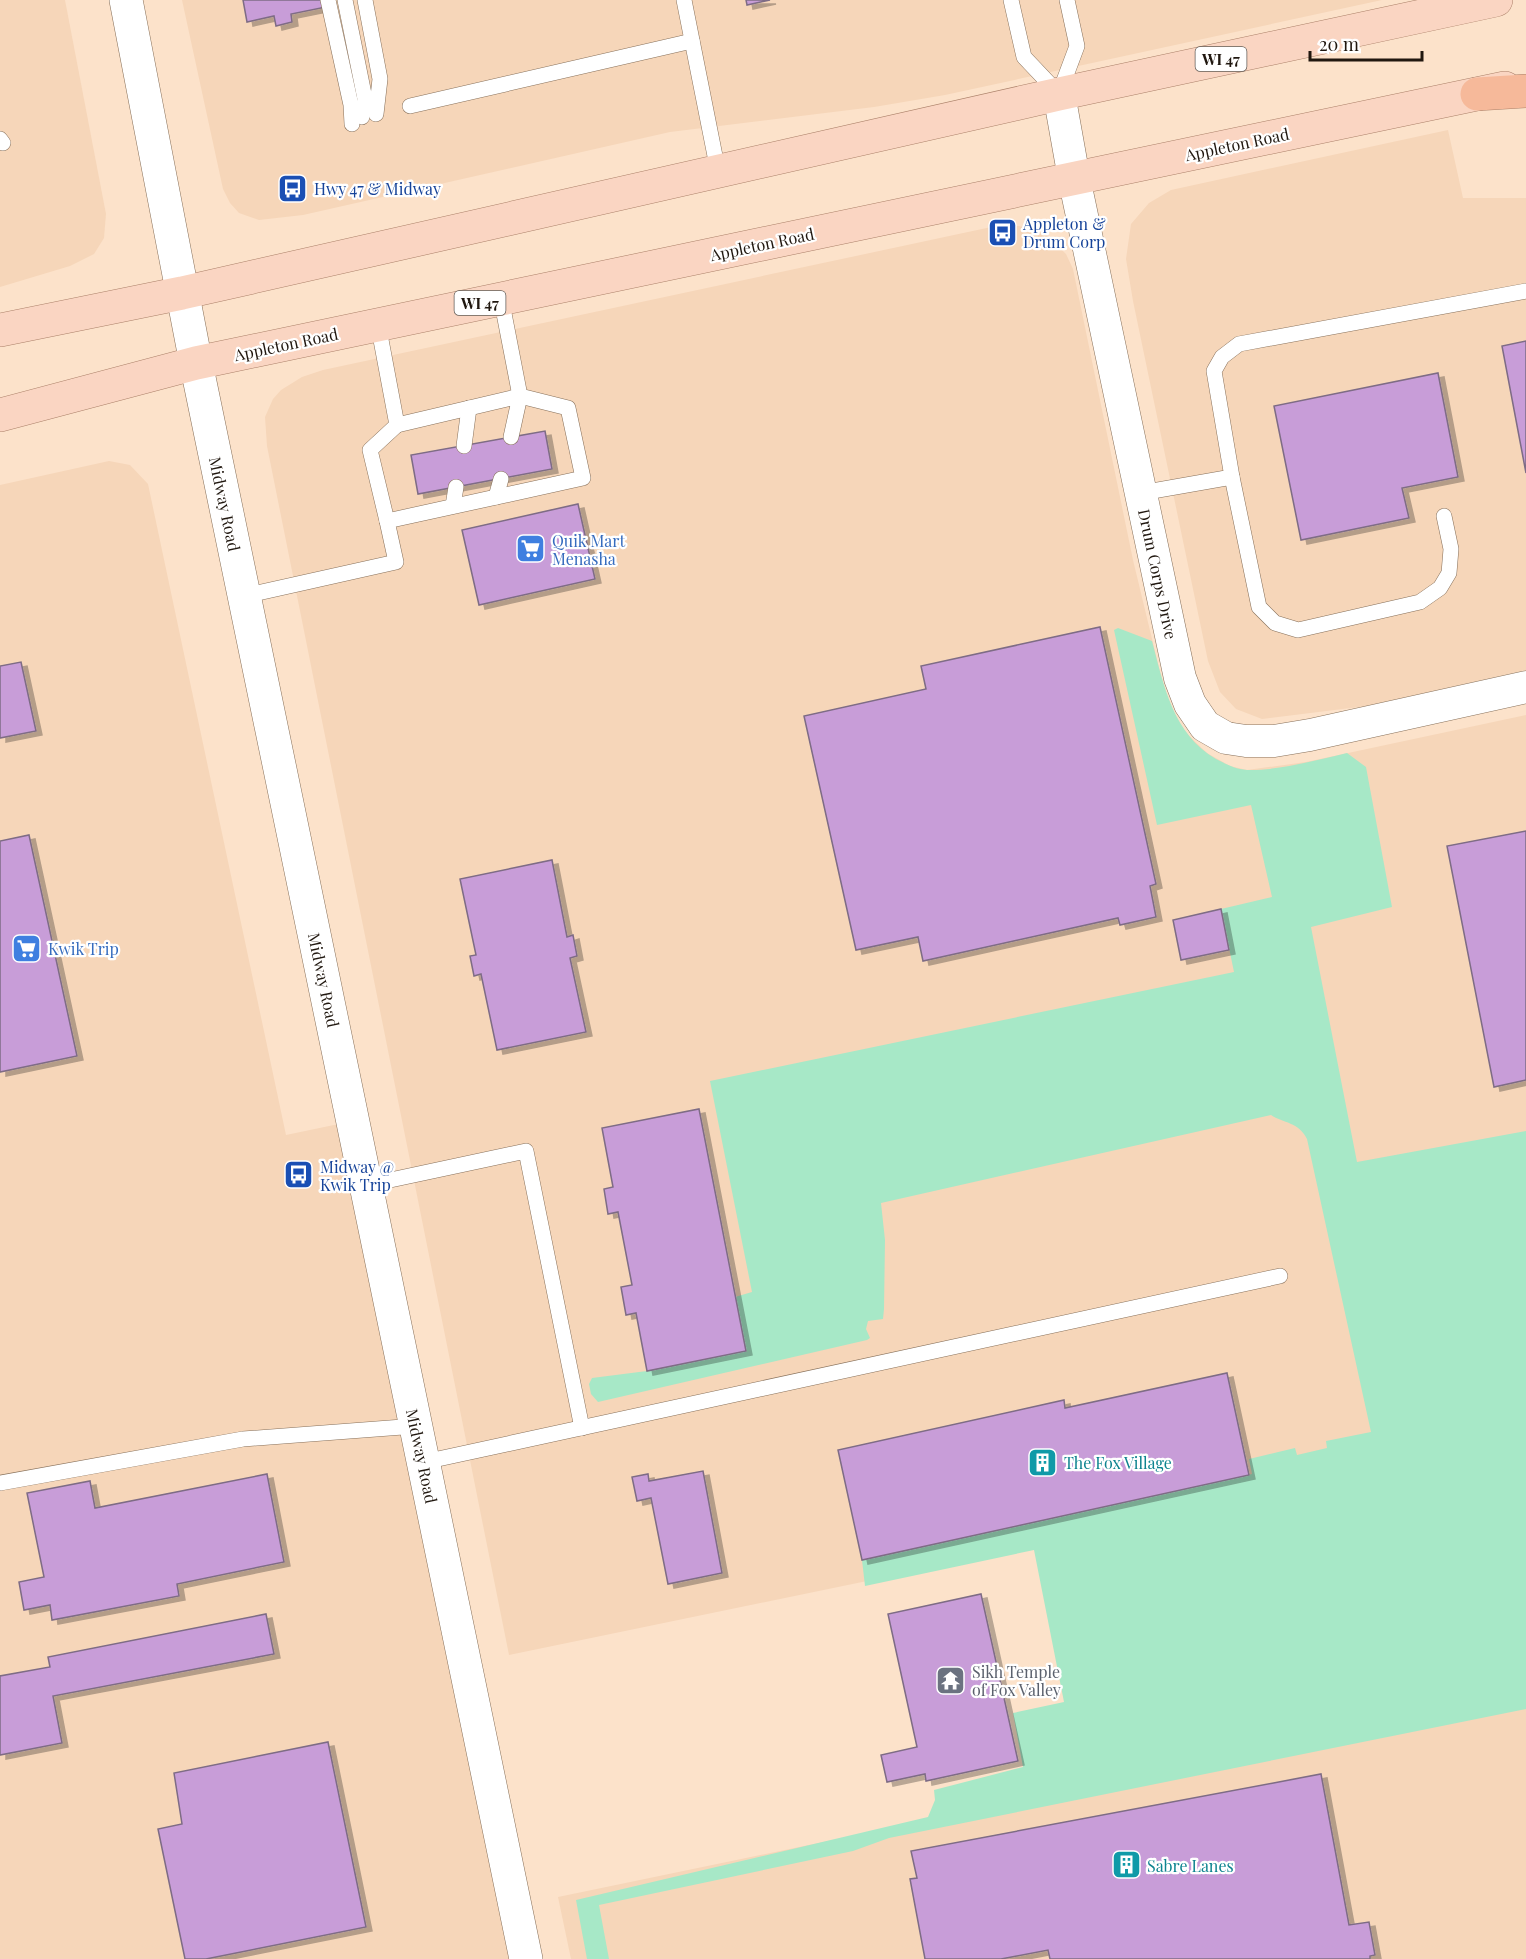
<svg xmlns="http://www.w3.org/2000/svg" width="1526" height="1959" viewBox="0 0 1526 1959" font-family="'Playfair Display',serif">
	<defs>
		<filter id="shadow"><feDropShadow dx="6" dy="4" stdDeviation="0" flood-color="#0004"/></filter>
	</defs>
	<rect width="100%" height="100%" fill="#fce2ca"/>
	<g fill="#f6d6b9">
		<path d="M 0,0 L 65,0 L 106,214 L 104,238 L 94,254 L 70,266 L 0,287 Z"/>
		<path d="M 182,0 L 1382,0 L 945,95 L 874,107 L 670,132 L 303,215 L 259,220 L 239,213 L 230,203 L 223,189 Z"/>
		<path d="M 1448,130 L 1463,198 L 1526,198 L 1526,670 L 1367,706 L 1262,719 L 1236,709 L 1220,692 L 1208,661 L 1133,301 L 1126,259 L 1131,224 L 1149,203 L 1171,190 Z"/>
		<path d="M 996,226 L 1019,226 L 1042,231 L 1066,254 L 1073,269 L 1133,560 L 1160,672 L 1169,705 L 1184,731 L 1207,753 L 1230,766 L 1247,770 L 1306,762 L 1526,715 L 1526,1337 L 1409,1469 L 509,1655 L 267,446 L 265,417 L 273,399 L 281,390 L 302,377 L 323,370 Z"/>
		<path d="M 109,461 L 130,465 L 148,484 L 286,1135 L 353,1121 L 526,1959 L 0,1959 L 0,485 Z"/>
		<path d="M 1526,1696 L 1526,1959 L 571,1959 L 558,1897 Z"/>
	</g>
	<path fill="#a7e8c7" d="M 1118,628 L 1152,641 C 1164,686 1173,734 1216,759 C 1226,764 1235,769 1247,770 C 1277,771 1317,760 1347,753 L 1366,767 L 1392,907 L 1311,927 L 1357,1162 L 1526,1131 L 1526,1709 L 889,1838 L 853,1851 L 599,1905 L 609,1959 L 587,1959 L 576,1900 L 928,1817 L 935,1800 L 934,1790 L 1023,1767 L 1013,1713 L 1064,1702 L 1034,1550 L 865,1586 L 862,1560 L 1252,1474 L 1249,1459 L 1295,1448 L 1297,1455 L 1327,1448 L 1326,1441 L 1371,1432 L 1307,1139 C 1299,1122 1283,1123 1271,1115 L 881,1203 L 885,1240 L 884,1309 L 883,1319 L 868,1321 L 866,1329 L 870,1338 L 867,1340 L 598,1402 L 591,1394 L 589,1384 L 592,1378 L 647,1371 L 746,1351 L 735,1297 L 752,1292 L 710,1081 L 1234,972 L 1221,909 L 1272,897 L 1251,805 L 1157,825 L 1114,630 Z"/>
	<g fill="#c89dd8" stroke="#7e6c85" stroke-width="1.5" filter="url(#shadow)">
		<path d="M 243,0 L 325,0 L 326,7 L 291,14 L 292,22 L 276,26 L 274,16 L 247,22 Z"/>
		<path d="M 746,0 L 770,0 L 747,5 Z"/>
		<path d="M 1526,341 L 1526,473 L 1502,346 Z"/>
		<path d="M 1438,373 L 1458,477 L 1402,488 L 1409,518 L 1301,540 L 1274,406 Z"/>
		<path d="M 545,431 L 552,469 L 418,494 L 411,455 Z"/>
		<path d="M 578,504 L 595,579 L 479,605 L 462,530 Z"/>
		<path d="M 1100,627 L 1156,884 L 1150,886 L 1156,917 L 1120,925 L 1118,918 L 923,961 L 918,937 L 856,950 L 804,716 L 926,689 L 921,666 Z"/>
		<path d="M 21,662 L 36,731 L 0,738 L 0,666 Z"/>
		<path d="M 1526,831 L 1526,1080 L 1494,1087 L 1447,846 Z"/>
		<path d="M 29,835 L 77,1056 L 0,1072 L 0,841 Z"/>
		<path d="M 552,860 L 567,937 L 573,935 L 577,956 L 570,958 L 586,1032 L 497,1050 L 481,974 L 474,976 L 470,956 L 476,955 L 460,879 Z"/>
		<path d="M 1221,909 L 1229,950 L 1181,960 L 1173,920 Z"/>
		<path d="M 699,1109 L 746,1351 L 647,1371 L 636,1313 L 626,1315 L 621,1287 L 632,1285 L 618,1212 L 608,1214 L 604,1189 L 613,1187 L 602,1128 Z"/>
		<path d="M 1227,1373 L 1249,1475 L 862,1560 L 838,1450 L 1064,1400 L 1065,1408 Z"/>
		<path d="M 703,1471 L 722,1573 L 668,1584 L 651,1498 L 637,1501 L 632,1477 L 648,1474 L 649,1481 Z"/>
		<path d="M 267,1474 L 284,1562 L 177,1584 L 179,1596 L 52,1620 L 50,1605 L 24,1610 L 19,1582 L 44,1577 L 27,1493 L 90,1481 L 95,1508 Z"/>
		<path d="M 981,1594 L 1018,1761 L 926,1781 L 925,1774 L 887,1782 L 881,1755 L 917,1747 L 888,1614 Z"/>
		<path d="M 266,1614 L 274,1654 L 53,1696 L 62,1743 L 0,1755 L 0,1676 L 50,1667 L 48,1657 Z"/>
		<path d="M 328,1742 L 366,1927 L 206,1959 L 185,1959 L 158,1829 L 182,1824 L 174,1773 Z"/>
		<path d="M 1321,1774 L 1349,1925 L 1369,1922 L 1375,1955 L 1370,1956 L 1370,1959 L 1050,1959 L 1048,1950 L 1001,1959 L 925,1959 L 910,1879 L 917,1878 L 911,1851 Z"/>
	</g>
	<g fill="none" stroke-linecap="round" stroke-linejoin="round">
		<defs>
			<g id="service">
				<path d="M 328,0 L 351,105 L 352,124"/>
				<path d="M 345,0 L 365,99 L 362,117"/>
				<path d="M 365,0 L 380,79 L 376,114"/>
				<path d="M 684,0 L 718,171"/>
				<path d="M 1011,0 L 1024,57 L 1059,94 L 1077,46 L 1067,0"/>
				<path d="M 410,106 L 692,41"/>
				<path d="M 0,139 L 3,143"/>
				<path d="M 378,324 L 397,425 L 370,450 L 387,521"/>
				<path d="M 397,425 L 520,396 L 511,437"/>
				<path d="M 464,446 L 469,408"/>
				<path d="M 1232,477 L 1259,607 L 1275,623 L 1298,630 L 1420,602 L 1440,588 L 1449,573 L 1451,549 L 1444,516"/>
				<path d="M 1141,493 L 1232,477 L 1214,371 L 1222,357 L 1239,344 L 1526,291"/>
				<path d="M 496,497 L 501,479"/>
				<path d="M 453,506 L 456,487"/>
				<path d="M 244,596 L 396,562 L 387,521 L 583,478 L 568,408 L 520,396 L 501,298"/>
				<path d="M 367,1185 L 526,1151 L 582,1428"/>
				<path d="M 424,1462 L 1280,1276"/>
				<path d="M 0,1483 L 243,1439 L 416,1426"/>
			</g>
			<path id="minor" d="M 1059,94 L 1074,178 L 1180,678 L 1190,704 L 1205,726 L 1226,738 L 1246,741 L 1274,741 L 1310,735 L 1526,687"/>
			<path id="secondary" d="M 126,0 L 196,363 L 526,1959"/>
			<g id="primary">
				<path d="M 0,330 L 182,293 L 1059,94 L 1496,0"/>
				<path d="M 0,415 L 196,363 L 1505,88"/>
			</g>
			<path id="motorway" d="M 1477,94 L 1526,91"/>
		</defs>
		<use href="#service" stroke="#87705a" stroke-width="16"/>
		<use href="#minor" stroke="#87705a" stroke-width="33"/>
		<use href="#secondary" stroke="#87705a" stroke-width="34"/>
		<use href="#primary" stroke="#ab8069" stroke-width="34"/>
		<use href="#motorway" stroke="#ab8069" stroke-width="34"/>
		<use href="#service" stroke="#fff" stroke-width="15"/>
		<use href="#minor" stroke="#fff" stroke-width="32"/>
		<use href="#secondary" stroke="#fff" stroke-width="33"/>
		<use href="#primary" stroke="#fad5c2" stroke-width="33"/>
		<use href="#motorway" stroke="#f6b99a" stroke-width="33"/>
	</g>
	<defs>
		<symbol id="bus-square" viewBox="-11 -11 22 22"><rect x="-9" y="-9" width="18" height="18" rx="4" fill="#1a4fb4" stroke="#fff"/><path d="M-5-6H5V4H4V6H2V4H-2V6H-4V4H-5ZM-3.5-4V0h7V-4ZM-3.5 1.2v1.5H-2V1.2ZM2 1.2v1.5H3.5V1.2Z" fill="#fff"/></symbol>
		<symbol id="supermarket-square" viewBox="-11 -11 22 22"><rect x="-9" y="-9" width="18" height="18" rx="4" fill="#3f7fe0" stroke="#fff"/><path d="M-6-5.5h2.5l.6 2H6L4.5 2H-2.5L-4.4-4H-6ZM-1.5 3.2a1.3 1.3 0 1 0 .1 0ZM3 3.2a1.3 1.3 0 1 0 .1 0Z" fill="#fff"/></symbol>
		<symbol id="building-square" viewBox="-11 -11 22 22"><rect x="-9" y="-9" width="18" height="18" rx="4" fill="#0f9aa8" stroke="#fff"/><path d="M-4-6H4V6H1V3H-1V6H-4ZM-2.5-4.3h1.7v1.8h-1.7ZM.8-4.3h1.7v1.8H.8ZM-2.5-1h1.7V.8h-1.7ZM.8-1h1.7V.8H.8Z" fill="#fff"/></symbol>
		<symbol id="temple-square" viewBox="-11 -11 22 22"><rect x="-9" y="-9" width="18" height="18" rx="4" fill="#6b7280" stroke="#fff"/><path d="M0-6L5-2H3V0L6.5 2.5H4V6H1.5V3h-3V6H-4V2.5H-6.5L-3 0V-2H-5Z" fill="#fff"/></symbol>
	</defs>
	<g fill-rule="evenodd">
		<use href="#bus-square" x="276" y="172" width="33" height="33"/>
		<use href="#bus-square" x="986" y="216" width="33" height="33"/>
		<use href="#supermarket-square" x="514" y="532" width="33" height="33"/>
		<use href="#supermarket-square" x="10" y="932" width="33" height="33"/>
		<use href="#bus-square" x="282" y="1158" width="33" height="33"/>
		<use href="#building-square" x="1026" y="1446" width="33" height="33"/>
		<use href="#temple-square" x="934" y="1664" width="33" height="33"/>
		<use href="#building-square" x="1110" y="1848" width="33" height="33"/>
	</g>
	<g text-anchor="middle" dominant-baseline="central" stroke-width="4.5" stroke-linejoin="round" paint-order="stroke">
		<g fill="#fff" stroke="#635d57" stroke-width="1.5">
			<rect x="1195.5" y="47" width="51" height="24" rx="4.5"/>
			<rect x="454.5" y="291" width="51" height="24" rx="4.5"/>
		</g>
		<g font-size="15" font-weight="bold" fill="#20170f">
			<text x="1221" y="59">WI 47</text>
			<text x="480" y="303">WI 47</text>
		</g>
		<g font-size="16" fill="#20170f" stroke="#fff">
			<text transform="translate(1237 144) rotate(-12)">Appleton Road</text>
			<text transform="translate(762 244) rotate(-12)">Appleton Road</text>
			<text transform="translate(286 344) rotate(-12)">Appleton Road</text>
			<text transform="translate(225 504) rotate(78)">Midway Road</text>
			<text transform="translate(1158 574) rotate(78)">Drum Corps Drive</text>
			<text transform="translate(324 980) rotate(78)">Midway Road</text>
			<text transform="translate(422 1456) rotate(78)">Midway Road</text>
		</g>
		<g font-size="16" fill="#164399" stroke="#fff" text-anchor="start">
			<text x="314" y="188">Hwy 47 &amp; Midway</text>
			<text x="1023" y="223">Appleton &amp;<tspan x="1023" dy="18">Drum Corp</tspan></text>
			<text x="320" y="1166">Midway @<tspan x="320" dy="18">Kwik Trip</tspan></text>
		</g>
		<g font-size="16" fill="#366cbe" stroke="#fff" text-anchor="start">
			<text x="552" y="540">Quik Mart<tspan x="552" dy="18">Menasha</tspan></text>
			<text x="48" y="948">Kwik Trip</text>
		</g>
		<g font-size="16" fill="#0d838f" stroke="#fff" text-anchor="start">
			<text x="1064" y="1462">The Fox Village</text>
			<text x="1147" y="1865">Sabre Lanes</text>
		</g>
		<g font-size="16" fill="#5b616d" stroke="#fff" text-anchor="start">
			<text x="972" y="1671">Sikh Temple<tspan x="972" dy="18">of Fox Valley</tspan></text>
		</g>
	</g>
	<path d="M1310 51v9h112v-9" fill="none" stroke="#20170f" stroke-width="3"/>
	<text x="1319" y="51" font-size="18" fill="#20170f" stroke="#ffffff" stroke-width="4.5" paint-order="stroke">20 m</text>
</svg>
